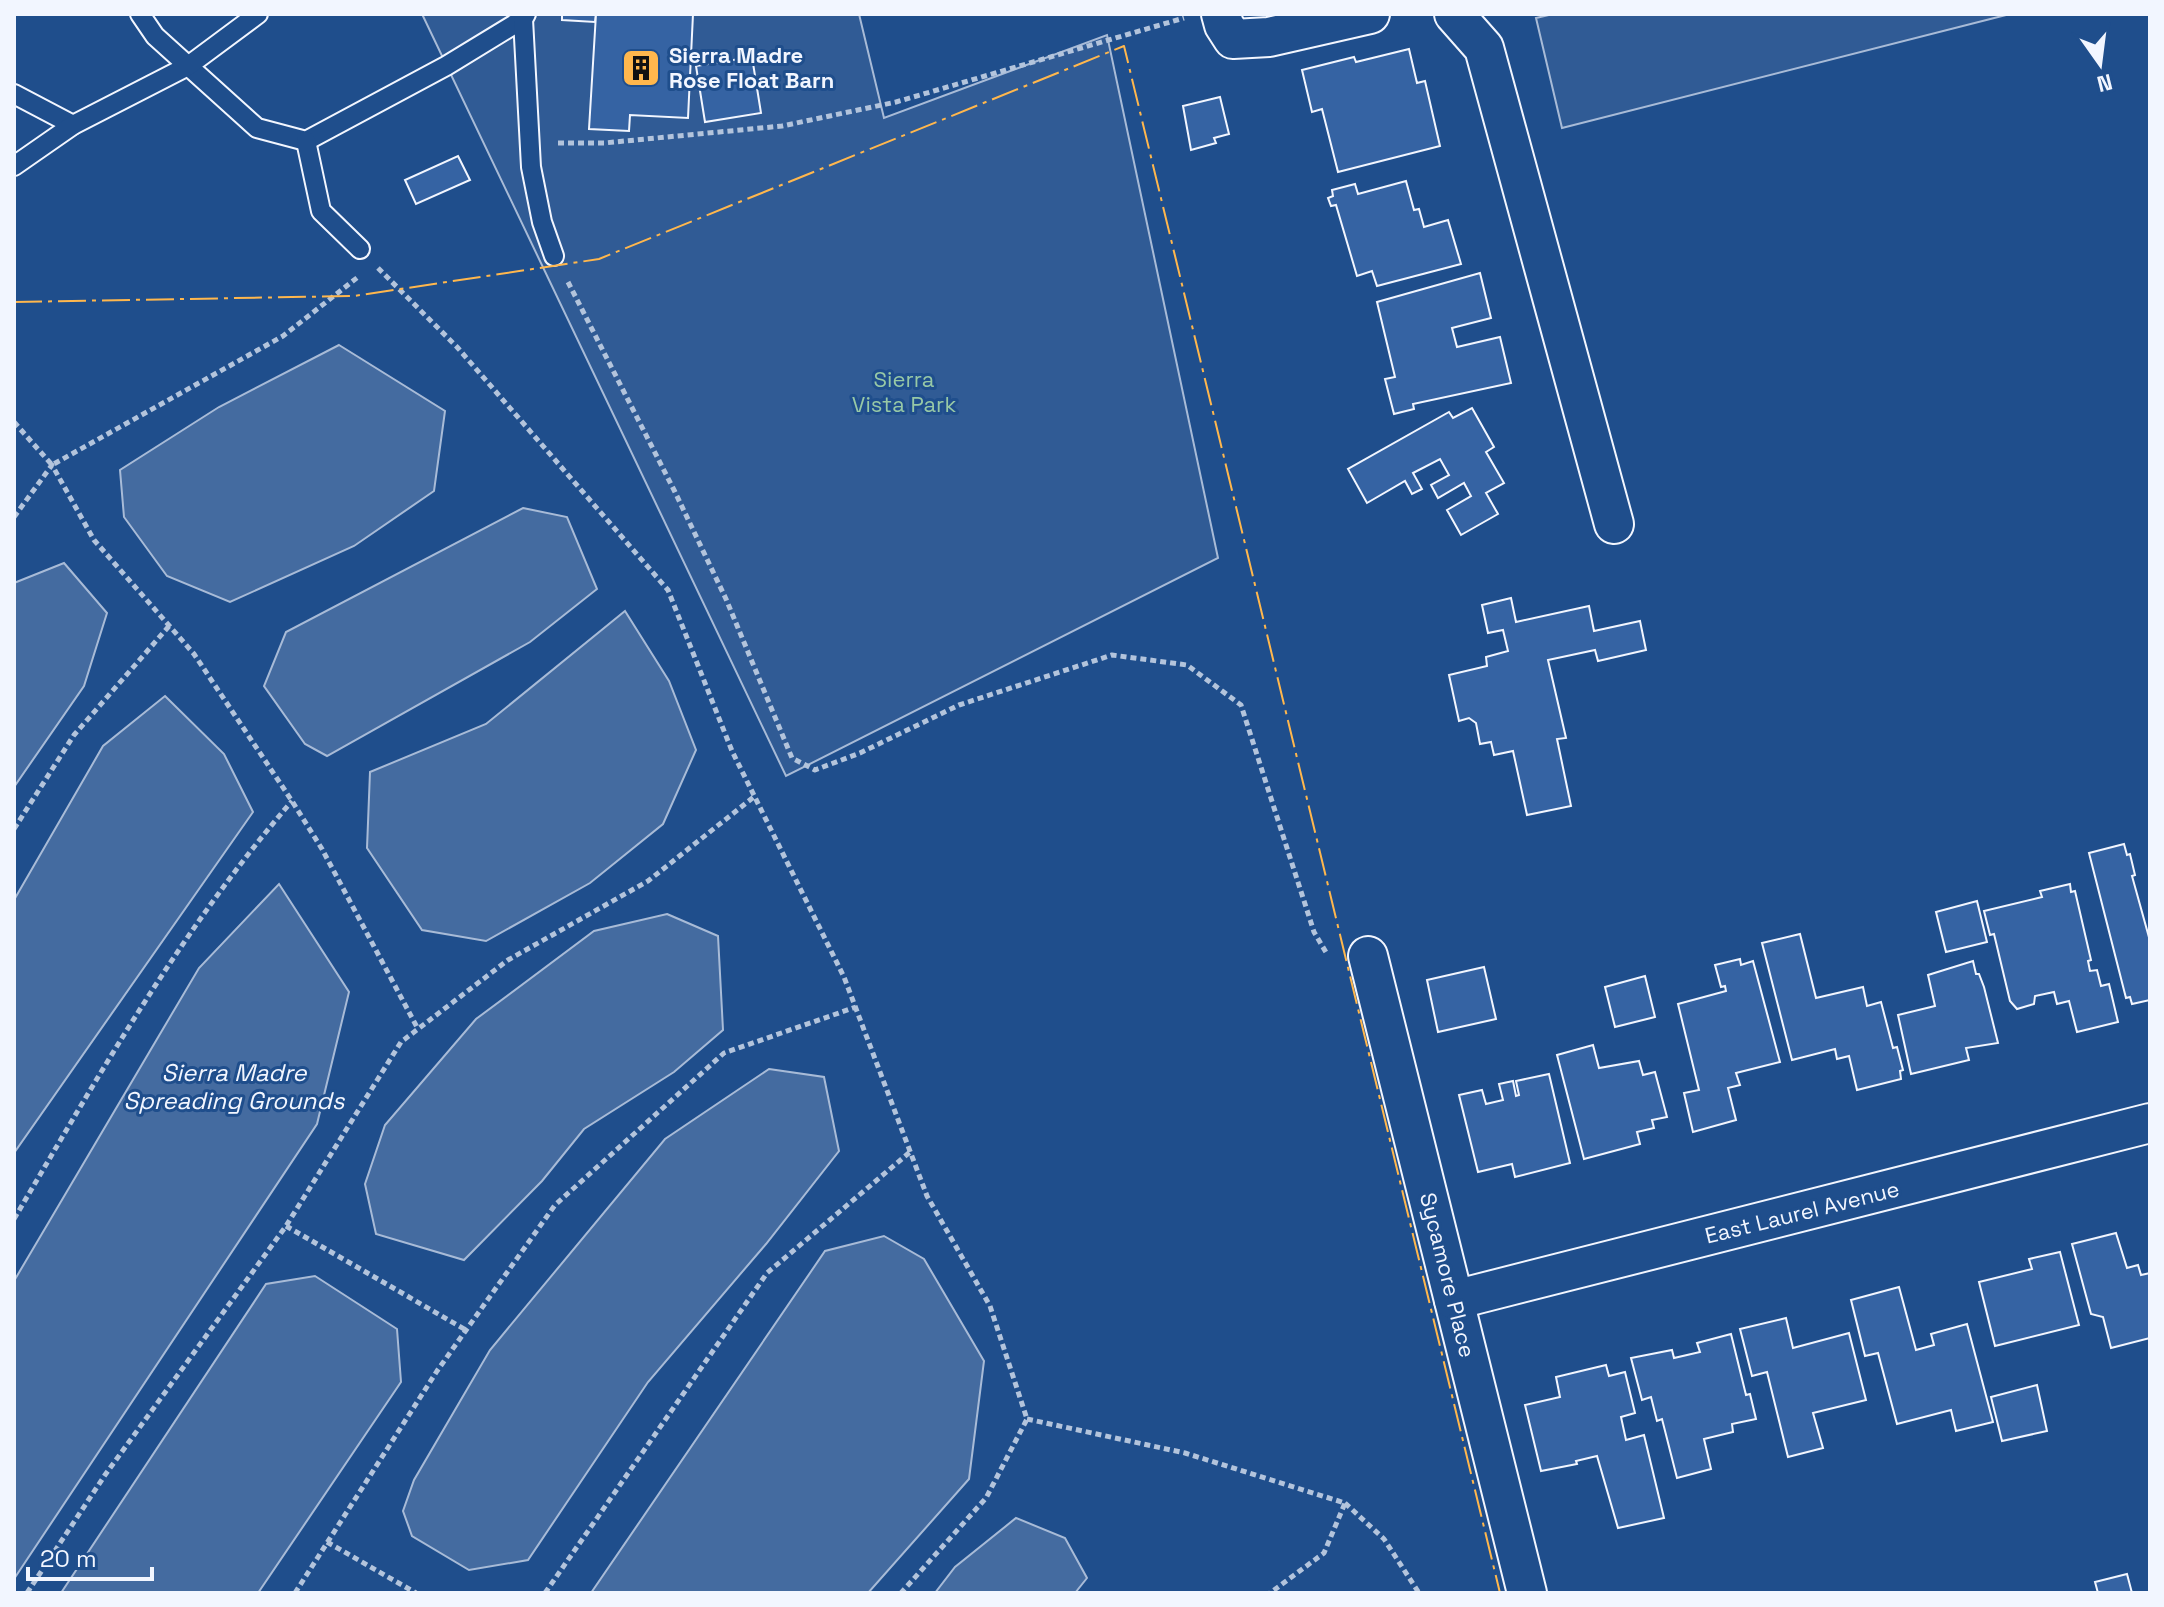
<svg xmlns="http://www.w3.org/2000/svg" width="2164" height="1607" viewBox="0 0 2164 1607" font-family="'Space Grotesk',sans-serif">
	<rect width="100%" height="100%" fill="#1f4e8c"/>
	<g fill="#305b95" stroke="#a8bbd7" stroke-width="2">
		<path d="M 422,14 L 859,14 L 884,118 L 1107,35 L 1218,558 L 786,776 Z"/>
		<path d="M 1553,14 L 2010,14 L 1562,128 L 1536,18 Z"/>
	</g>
	<g fill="#446ba0" stroke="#a8bbd7" stroke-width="2">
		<path d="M 339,345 L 445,411 L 434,491 L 354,546 L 230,602 L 167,576 L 124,517 L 120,470 L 219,407 Z"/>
		<path d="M 523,508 L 567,517 L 597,589 L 530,642 L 327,756 L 305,744 L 264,686 L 286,632 Z"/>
		<path d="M 64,563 L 107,613 L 84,686 L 14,787 L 14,583 Z"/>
		<path d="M 625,611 L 669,681 L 696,750 L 663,824 L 590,883 L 486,941 L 422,930 L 367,848 L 370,772 L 486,724 Z"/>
		<path d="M 165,696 L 224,754 L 253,812 L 14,1153 L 14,900 L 103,746 Z"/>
		<path d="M 279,884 L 349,992 L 317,1124 L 14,1579 L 14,1281 L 199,968 Z"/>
		<path d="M 667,914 L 718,936 L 723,1030 L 674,1072 L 584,1129 L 542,1181 L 464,1260 L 376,1234 L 365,1184 L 385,1125 L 476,1019 L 594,931 Z"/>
		<path d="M 769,1069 L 824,1077 L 839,1151 L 766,1244 L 648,1382 L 528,1560 L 469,1570 L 412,1536 L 403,1511 L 414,1480 L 490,1350 L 665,1139 Z"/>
		<path d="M 884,1236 L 924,1259 L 984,1361 L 969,1479 L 868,1593 L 591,1593 L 825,1251 Z"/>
		<path d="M 315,1276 L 397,1329 L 401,1382 L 258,1593 L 61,1593 L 266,1284 Z"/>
		<path d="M 1016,1518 L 1065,1538 L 1087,1578 L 1075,1593 L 935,1593 L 955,1567 Z"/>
	</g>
	<g fill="#3563a3" stroke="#f2f6ff" stroke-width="2">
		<path d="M 562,14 L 596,14 L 595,22 L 562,20 Z"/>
		<path d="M 596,14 L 693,14 L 688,118 L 630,115 L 629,131 L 589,129 Z"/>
		<path d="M 1409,49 L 1417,83 L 1425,81 L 1440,146 L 1338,172 L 1322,109 L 1312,112 L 1302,70 L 1354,57 L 1356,62 Z"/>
		<path d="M 752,57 L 761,113 L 705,122 L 696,66 Z"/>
		<path d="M 1220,97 L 1229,134 L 1214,138 L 1216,143 L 1191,150 L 1183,106 Z"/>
		<path d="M 458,156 L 470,180 L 416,204 L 405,180 Z"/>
		<path d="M 1406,181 L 1414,210 L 1419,209 L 1424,227 L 1448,220 L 1461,264 L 1377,286 L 1372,271 L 1357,276 L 1336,205 L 1331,206 L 1328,198 L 1333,196 L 1332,190 L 1355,184 L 1358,194 Z"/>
		<path d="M 1480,273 L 1491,318 L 1452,328 L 1457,347 L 1500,337 L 1511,383 L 1413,404 L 1414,409 L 1394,414 L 1385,379 L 1395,377 L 1377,302 Z"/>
		<path d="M 1472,408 L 1494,447 L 1486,452 L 1504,483 L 1486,493 L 1498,514 L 1461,535 L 1447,510 L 1471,496 L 1464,483 L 1438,498 L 1431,485 L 1449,475 L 1440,459 L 1413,473 L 1422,489 L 1412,494 L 1405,481 L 1367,503 L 1348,469 L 1449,412 L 1453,418 Z"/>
		<path d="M 1511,598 L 1516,622 L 1589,606 L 1594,631 L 1640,621 L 1646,650 L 1598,661 L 1595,650 L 1548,660 L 1566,738 L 1557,739 L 1571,806 L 1527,815 L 1513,751 L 1494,755 L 1491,742 L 1480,744 L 1476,723 L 1469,718 L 1459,721 L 1449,675 L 1487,666 L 1486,657 L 1508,651 L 1503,630 L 1488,633 L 1482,605 Z"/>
		<path d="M 2124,844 L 2127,855 L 2130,854 L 2135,875 L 2132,876 L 2150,941 L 2150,1000 L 2132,1004 L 2130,997 L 2126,998 L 2089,853 Z"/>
		<path d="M 2070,884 L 2071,892 L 2075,891 L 2091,960 L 2088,961 L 2090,971 L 2097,970 L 2101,986 L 2109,984 L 2118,1022 L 2077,1032 L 2069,1001 L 2057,1004 L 2054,992 L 2035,996 L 2034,1004 L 2017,1009 L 2010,1001 L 1994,934 L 1990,935 L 1984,911 L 2042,897 L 2040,891 Z"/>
		<path d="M 1977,901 L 1987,942 L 1946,952 L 1936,912 Z"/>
		<path d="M 1800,934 L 1816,998 L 1863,987 L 1867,1006 L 1881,1002 L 1893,1048 L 1897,1047 L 1903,1070 L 1900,1071 L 1901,1079 L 1857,1090 L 1849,1056 L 1837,1059 L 1835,1049 L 1792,1060 L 1762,943 Z"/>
		<path d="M 1740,959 L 1741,965 L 1753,961 L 1780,1062 L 1736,1073 L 1740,1085 L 1728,1088 L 1736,1120 L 1693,1132 L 1684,1093 L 1699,1090 L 1678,1004 L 1726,991 L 1725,986 L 1721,987 L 1715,965 Z"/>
		<path d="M 1973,961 L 1976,974 L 1979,974 L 1984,987 L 1998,1043 L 1966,1048 L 1969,1060 L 1911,1074 L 1898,1015 L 1935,1006 L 1928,975 Z"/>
		<path d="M 1484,967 L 1496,1019 L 1438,1032 L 1427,980 Z"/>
		<path d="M 1645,976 L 1655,1017 L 1615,1027 L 1605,987 Z"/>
		<path d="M 1593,1045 L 1599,1068 L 1639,1061 L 1643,1075 L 1655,1072 L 1667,1117 L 1652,1120 L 1654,1128 L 1637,1132 L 1640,1144 L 1584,1159 L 1557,1055 Z"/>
		<path d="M 1549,1074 L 1570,1163 L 1515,1177 L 1512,1164 L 1478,1172 L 1459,1095 L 1482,1090 L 1486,1104 L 1503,1100 L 1499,1084 L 1513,1081 L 1516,1096 L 1519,1095 L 1516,1081 Z"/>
		<path d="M 2116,1233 L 2127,1268 L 2138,1265 L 2141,1275 L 2150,1273 L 2150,1338 L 2111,1348 L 2103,1317 L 2091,1314 L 2072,1244 Z"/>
		<path d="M 2060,1252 L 2079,1325 L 1995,1346 L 1979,1282 L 2032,1269 L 2029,1259 Z"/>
		<path d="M 1899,1287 L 1916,1350 L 1934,1345 L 1931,1334 L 1967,1324 L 1993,1422 L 1956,1431 L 1951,1410 L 1897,1424 L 1878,1353 L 1865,1356 L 1851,1300 Z"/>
		<path d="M 1786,1318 L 1793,1348 L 1849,1333 L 1866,1400 L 1813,1413 L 1823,1448 L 1788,1457 L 1767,1372 L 1752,1376 L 1740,1329 Z"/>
		<path d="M 1731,1334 L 1746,1395 L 1750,1394 L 1756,1419 L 1732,1424 L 1733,1432 L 1704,1439 L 1711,1469 L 1677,1478 L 1662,1419 L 1657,1421 L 1651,1397 L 1642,1400 L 1631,1358 L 1672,1350 L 1674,1358 L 1700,1352 L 1697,1343 Z"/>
		<path d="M 1606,1365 L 1609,1376 L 1625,1372 L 1635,1413 L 1621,1417 L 1626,1440 L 1644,1435 L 1664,1518 L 1618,1528 L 1597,1456 L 1576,1461 L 1577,1464 L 1541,1471 L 1525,1405 L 1560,1397 L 1556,1377 Z"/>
		<path d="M 2037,1385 L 2047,1431 L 2002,1441 L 1991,1397 Z"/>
		<path d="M 2127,1574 L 2132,1593 L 2098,1593 L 2095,1582 Z"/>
	</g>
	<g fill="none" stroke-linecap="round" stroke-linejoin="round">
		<defs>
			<g id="service">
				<path d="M 140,14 L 155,36 L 257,128 L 306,141 L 446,66 L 523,19 L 526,14"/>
				<path d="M 523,19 L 531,167 L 542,222 L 554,256"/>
				<path d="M 14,94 L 73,125"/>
				<path d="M 306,141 L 321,211 L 360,249"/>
				<path d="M 14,166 L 73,125 L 188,66 L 258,14"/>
			</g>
			<g id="minor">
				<path d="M 1221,14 L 1224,25 L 1233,39 L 1269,37 L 1370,14"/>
				<path d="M 1454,14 L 1484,48 L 1614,524"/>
				<path d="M 1368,956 L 1527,1593"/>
				<path d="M 1454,1300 L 2150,1123"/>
			</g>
		</defs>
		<use href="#service" stroke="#f2f6ff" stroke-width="22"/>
		<use href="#minor" stroke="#f2f6ff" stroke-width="42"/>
		<g stroke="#b3c4dc" stroke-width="5" stroke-dasharray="6 4" stroke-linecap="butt">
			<path d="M 558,143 L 604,143 L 782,126 L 896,102 L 1184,18"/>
			<path d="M 378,268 L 457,347 L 668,590 L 732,751 L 844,977 L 927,1196 L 990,1306 L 1027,1419 L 986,1498 L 901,1593"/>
			<path d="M 568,282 L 675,492 L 726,599 L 792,758 L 815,770 L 860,753 L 959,705 L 1112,655 L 1187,665 L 1241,705 L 1314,932 L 1327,954"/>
			<path d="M 14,422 L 52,465 L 283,336 L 358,277"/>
			<path d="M 14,517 L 52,465 L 94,540 L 194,654 L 292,801 L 322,849 L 418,1029"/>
			<path d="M 14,829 L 74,735 L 170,625"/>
			<path d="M 14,1219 C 99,1075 182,928 292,801"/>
			<path d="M 286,1226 L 466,1330"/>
			<path d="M 1027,1419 L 1185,1453 L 1345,1503 L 1324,1553 L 1270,1593"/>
			<path d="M 1345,1503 L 1384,1539 L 1419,1593"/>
			<path d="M 327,1542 L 416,1593"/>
			<path d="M 27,1593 L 105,1475 L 286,1226 L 401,1042 L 508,960 L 648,881 L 755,796"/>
			<path d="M 295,1593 L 437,1371 L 555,1205 L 724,1053 L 856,1007"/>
			<path d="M 545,1593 L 767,1273 L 910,1152"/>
		</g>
		<use href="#service" stroke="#1f4e8c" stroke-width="18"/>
		<use href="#minor" stroke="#1f4e8c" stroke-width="38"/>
		<path stroke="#ffb74d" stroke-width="2" stroke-dasharray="28 6 4 6" stroke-linecap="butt" d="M 14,302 L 354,296 L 599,259 L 1124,46 L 1500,1593"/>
	</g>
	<defs>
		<symbol id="building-square" viewBox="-11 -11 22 22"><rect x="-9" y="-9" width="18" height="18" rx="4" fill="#ffb74d" stroke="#1f4e8c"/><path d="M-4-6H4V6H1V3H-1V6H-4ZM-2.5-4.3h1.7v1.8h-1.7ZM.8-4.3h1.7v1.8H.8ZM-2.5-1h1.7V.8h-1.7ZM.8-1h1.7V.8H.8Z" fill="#111"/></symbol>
	</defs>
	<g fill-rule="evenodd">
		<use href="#building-square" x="619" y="46" width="44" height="44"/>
	</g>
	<g text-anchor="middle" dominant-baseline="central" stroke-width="6" stroke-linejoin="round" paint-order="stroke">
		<g font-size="22" font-weight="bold" fill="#f2f6ff" stroke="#1f4e8c" text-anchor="start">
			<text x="669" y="55">Sierra Madre<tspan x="669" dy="25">Rose Float Barn</tspan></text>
		</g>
		<g font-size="22" fill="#97c8a6" stroke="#1f4e8c">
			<text x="904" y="379">Sierra<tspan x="904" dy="25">Vista Park</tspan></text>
		</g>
		<g font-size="22" fill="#f2f6ff" stroke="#1f4e8c">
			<text transform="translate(1802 1212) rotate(-14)">East Laurel Avenue</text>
			<text transform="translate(1448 1275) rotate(76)">Sycamore Place</text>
		</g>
		<g font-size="24" font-style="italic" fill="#f2f6ff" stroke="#1f4e8c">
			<text x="234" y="1072">Sierra Madre<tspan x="234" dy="28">Spreading Grounds</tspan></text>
		</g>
	</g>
	<rect width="2164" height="1607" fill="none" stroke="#f2f6ff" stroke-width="32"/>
	<g transform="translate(2100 64) rotate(166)" stroke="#1f4e8c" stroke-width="6" paint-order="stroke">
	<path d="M0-6L14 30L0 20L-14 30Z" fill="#f2f6ff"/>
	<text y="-12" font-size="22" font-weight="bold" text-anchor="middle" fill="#f2f6ff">N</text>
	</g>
	<path d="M28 1567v12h124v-12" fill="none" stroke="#f2f6ff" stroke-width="4"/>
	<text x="40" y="1567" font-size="24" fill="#f2f6ff" stroke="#1f4e8c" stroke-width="6" paint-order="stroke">20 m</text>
</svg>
